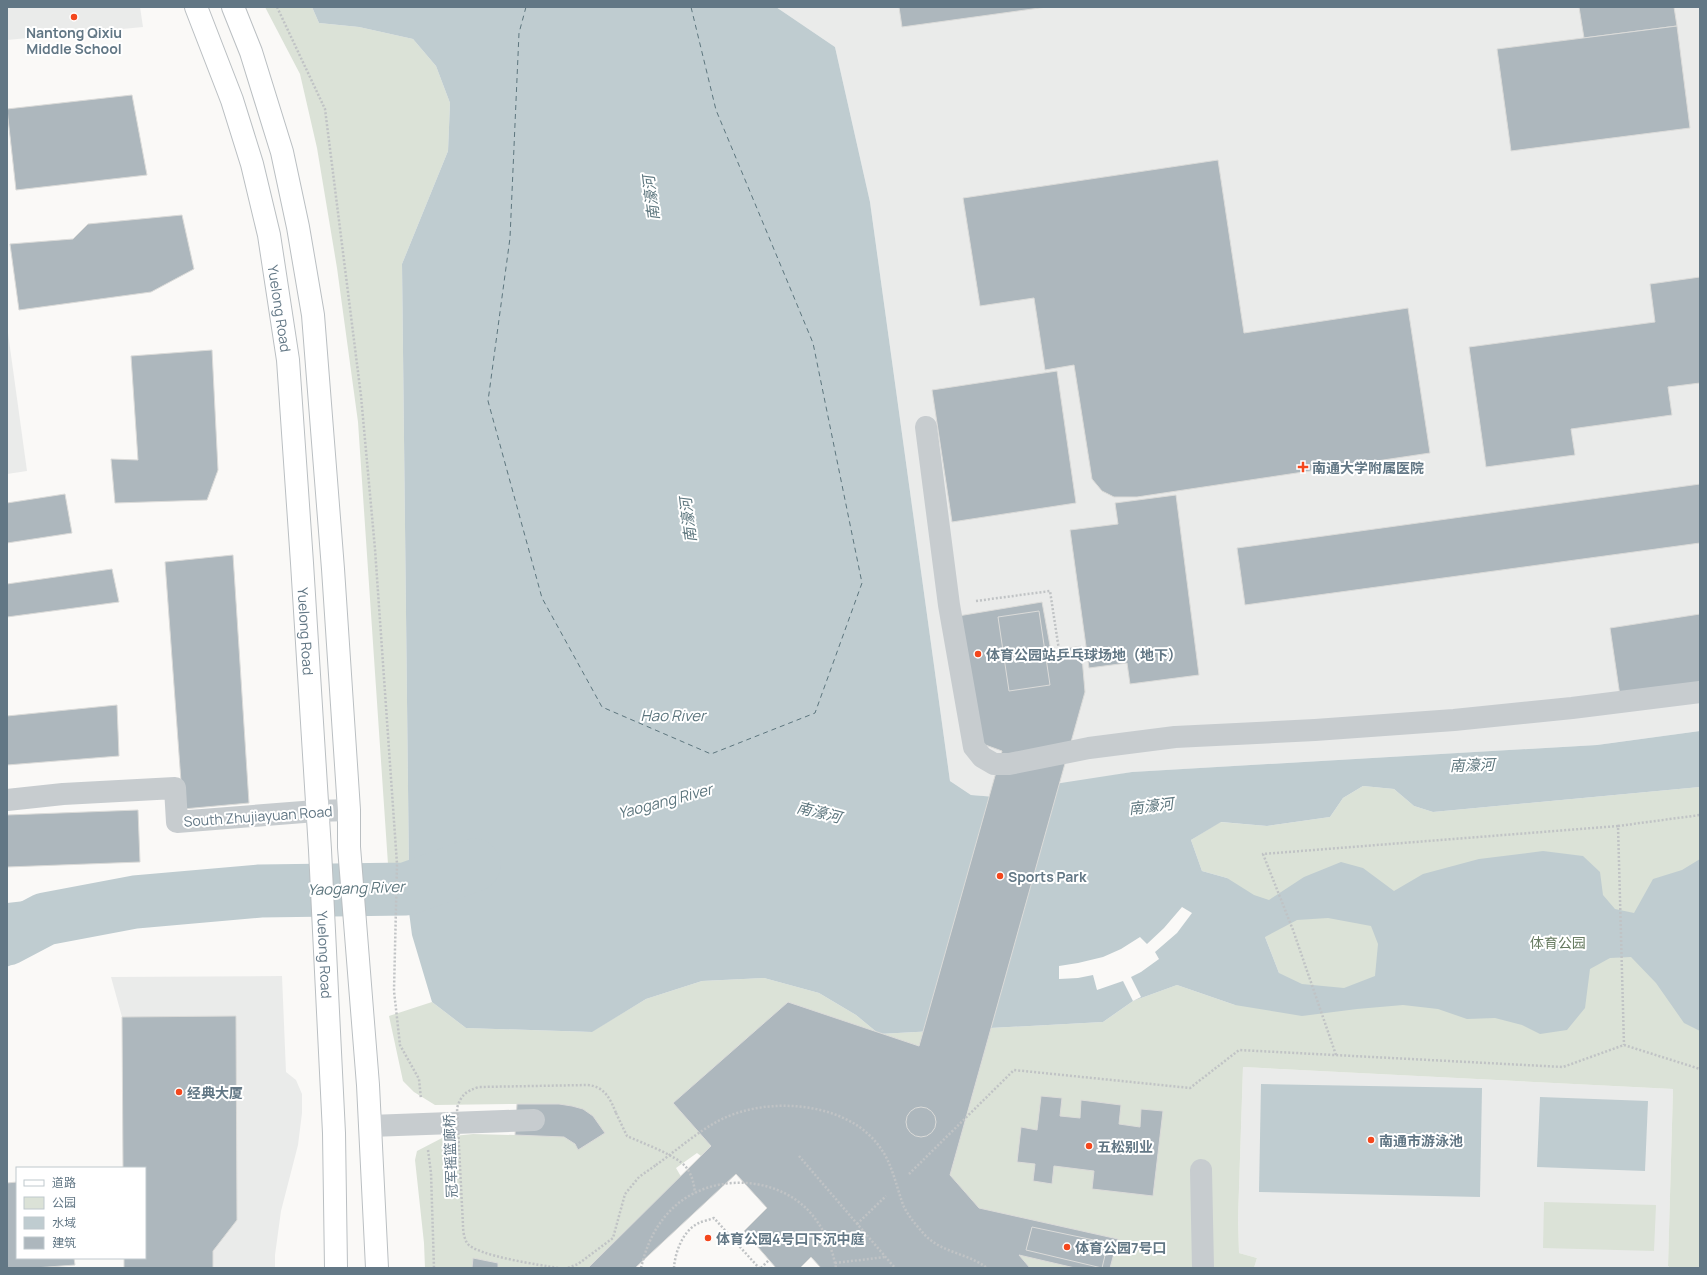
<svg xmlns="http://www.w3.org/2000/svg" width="1707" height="1275" viewBox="0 0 1707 1275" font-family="Manrope,'Noto Sans SC',sans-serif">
	<rect width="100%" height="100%" fill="#faf9f7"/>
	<g fill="#eaebea">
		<path d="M 7,7 L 140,7 L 143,27 L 7,40 Z"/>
		<path d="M 776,7 L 1700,7 L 1700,731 L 1597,745 L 1132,772 L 996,797 L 971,795 L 950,781 L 870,202 L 835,47 Z"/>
		<path d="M 7,326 L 27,471 L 7,474 Z"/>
		<path d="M 282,976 L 286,1072 L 296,1080 L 302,1094 L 302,1113 L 298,1145 L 281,1211 L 275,1255 L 275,1268 L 124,1268 L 124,1258 L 145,1258 L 145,1168 L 123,1168 L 122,1017 L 111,977 Z"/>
		<path d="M 1243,1067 L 1673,1089 L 1668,1266 L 1670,1268 L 1254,1268 L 1257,1258 L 1239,1253 L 1238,1219 Z"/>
	</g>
	<g fill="#dbe2d7">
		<path d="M 265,7 L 312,7 L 319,23 L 359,27 L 413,39 L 436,66 L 450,103 L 448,151 L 402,264 L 409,875 L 389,879 L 358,422 L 337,268 L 317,148 L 300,74 Z"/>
		<path d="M 1363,786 L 1394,789 L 1414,806 L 1433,812 L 1700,787 L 1700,1268 L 1670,1268 L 1668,1266 L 1673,1089 L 1243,1067 L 1238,1219 L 1239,1253 L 1257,1258 L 1254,1268 L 926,1268 L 743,1176 L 721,1171 L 697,1153 L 676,1168 L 683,1180 L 637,1261 L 636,1268 L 425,1268 L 424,1243 L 415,1160 L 417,1151 L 444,1137 L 473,1134 L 515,1135 L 517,1104 L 435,1105 L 414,1092 L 403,1081 L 389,1016 L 432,1002 L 466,1028 L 591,1032 L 646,999 L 702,981 L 764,978 L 819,993 L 856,1015 L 879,1034 L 1103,1022 L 1133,1001 L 1177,985 L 1235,1005 L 1279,973 L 1265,937 L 1227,878 L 1202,871 L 1191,840 L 1220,822 L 1267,826 L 1330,817 L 1343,798 Z"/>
		<path d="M 1544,1202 L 1656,1205 L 1654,1251 L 1543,1248 Z"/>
	</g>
	<g fill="#bfccd0" fill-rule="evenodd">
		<path d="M 312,7 L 776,7 L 835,47 L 870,202 L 950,781 L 971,795 L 996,797 L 1048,785 L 1132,772 L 1597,745 L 1700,731 L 1700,787 L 1433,812 L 1414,806 L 1394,789 L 1363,786 L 1343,798 L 1330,817 L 1267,826 L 1221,822 L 1191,840 L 1202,871 L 1227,878 L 1254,895 L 1269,900 L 1304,877 L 1341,862 L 1363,868 L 1394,891 L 1423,874 L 1479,859 L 1543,851 L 1583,856 L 1600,872 L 1603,895 L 1615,909 L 1634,913 L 1653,879 L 1682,870 L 1700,859 L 1700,1031 L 1684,1023 L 1656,983 L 1631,957 L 1610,958 L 1590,969 L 1585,1008 L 1567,1030 L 1540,1034 L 1522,1025 L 1495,1018 L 1467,1019 L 1438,1009 L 1403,1005 L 1357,1009 L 1302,1016 L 1235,1005 L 1177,985 L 1133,1001 L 1103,1022 L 879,1034 L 856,1015 L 819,993 L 764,978 L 702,981 L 646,999 L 592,1032 L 466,1028 L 432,1002 L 412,935 L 406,889 L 409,875 L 402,264 L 448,151 L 450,103 L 436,66 L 413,39 L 359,27 L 319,23 ZM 1328,918 L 1371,926 L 1378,944 L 1375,976 L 1344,988 L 1302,984 L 1279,973 L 1265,937 L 1297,920 Z"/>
		<path d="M 284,867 L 46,945 L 7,967 L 7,903 L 176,884 Z"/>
		<path d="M 1261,1084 L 1482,1088 L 1480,1197 L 1259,1192 Z"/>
		<path d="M 1540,1097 L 1648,1101 L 1645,1171 L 1537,1167 Z"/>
	</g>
	<path fill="#faf9f7" d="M 1182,907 L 1192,913 L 1177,933 L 1155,952 L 1159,959 L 1141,972 L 1131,977 L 1141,997 L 1133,1001 L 1123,981 L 1097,990 L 1093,975 L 1078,978 L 1059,979 L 1059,966 L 1078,963 L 1103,957 L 1121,949 L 1140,937 L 1147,944 L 1164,928 Z"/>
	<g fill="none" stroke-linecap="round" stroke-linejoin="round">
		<path stroke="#bfccd0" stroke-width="53" d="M 7,939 L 45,919 L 135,902 L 260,891 L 406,889 L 474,865"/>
		<path stroke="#5d767e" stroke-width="1" stroke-dasharray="5 4" stroke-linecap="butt" d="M 526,7 L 519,33 L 510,238 L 488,401 L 542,598 L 602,707 L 711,754 L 815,713 L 862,583 L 813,343 L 716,110 L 691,7"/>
	</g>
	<g fill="#adb7bd" stroke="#dbdbd9">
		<path d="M 899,7 L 1047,7 L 902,27 Z"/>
		<path d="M 1579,7 L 1674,7 L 1677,26 L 1584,38 Z"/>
		<path d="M 1677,26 L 1690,128 L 1511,151 L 1497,49 Z"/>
		<path d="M 132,95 L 147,175 L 16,190 L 7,109 Z"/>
		<path d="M 1218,160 L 1244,333 L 1408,308 L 1430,453 L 1137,497 L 1114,497 L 1102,491 L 1092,479 L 1074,365 L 1045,370 L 1034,298 L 980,306 L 963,198 Z"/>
		<path d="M 182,215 L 194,269 L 151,292 L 19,310 L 10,244 L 73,239 L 88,224 Z"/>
		<path d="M 1700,277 L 1700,383 L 1668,387 L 1672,415 L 1571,429 L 1575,455 L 1486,467 L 1469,347 L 1655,322 L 1650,284 Z"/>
		<path d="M 212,350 L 218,470 L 207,500 L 115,503 L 111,459 L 138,460 L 131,356 Z"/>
		<path d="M 1057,371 L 1076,503 L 952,522 L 932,390 Z"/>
		<path d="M 1700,484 L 1700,543 L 1245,605 L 1237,548 Z"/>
		<path d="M 65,494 L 72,533 L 7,543 L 7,503 Z"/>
		<path d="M 1176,495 L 1199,675 L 1130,684 L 1127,663 L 1089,668 L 1070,530 L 1118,524 L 1115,503 Z"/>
		<path d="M 233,555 L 249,803 L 183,809 L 165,562 Z"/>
		<path d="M 112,569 L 119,602 L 7,617 L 7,584 Z"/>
		<path d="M 1042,602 L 1051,651 L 1081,646 L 1085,692 L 950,1175 L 979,1208 L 1118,1239 L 1110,1268 L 1075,1268 L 1019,1255 L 1030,1268 L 821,1268 L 811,1257 L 800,1268 L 776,1268 L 744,1231 L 767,1208 L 736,1174 L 635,1268 L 588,1268 L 711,1146 L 673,1103 L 788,1002 L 919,1046 L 1002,751 L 969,739 L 952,617 Z"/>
		<path d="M 1039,611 L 1050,685 L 1009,691 L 998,617 Z"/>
		<path d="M 1700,614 L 1700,683 L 1620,696 L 1610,628 Z"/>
		<path d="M 117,705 L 119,756 L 7,765 L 7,716 Z"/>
		<path d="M 138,810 L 140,862 L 7,867 L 7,815 Z"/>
		<path d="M 236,1016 L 237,1220 L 213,1251 L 213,1268 L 124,1268 L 124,1258 L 145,1258 L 145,1168 L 123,1168 L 122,1017 Z"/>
		<path d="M 1041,1096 L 1062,1098 L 1060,1116 L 1080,1118 L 1081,1100 L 1121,1105 L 1119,1124 L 1140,1127 L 1141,1109 L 1163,1111 L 1153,1196 L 1092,1189 L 1094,1171 L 1054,1166 L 1052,1184 L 1033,1181 L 1035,1164 L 1017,1162 L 1021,1127 L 1037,1130 Z"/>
		<path d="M 517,1104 L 559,1104 L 572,1106 L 583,1109 L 593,1116 L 605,1133 L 578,1150 L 575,1144 L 564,1137 L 515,1135 Z"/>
		<circle cx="921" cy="1122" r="15"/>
		<path d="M 17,1182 L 17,1258 L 74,1258 L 75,1265 L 34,1268 L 7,1268 L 7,1183 Z"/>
		<path d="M 1032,1227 L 1108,1243 L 1102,1268 L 1026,1250 Z"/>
		<path d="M 473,1258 L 498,1263 L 498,1268 L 472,1268 Z"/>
	</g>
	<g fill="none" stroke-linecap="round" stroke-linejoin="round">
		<defs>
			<g id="major">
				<path id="s1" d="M 196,7 L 232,100 L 252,164 L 269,235 L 288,360 L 302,563 L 320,850 L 334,1133 L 336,1268"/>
				<path d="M 233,7 L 251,52 L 282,152 L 298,227 L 313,315 L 333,569 L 349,810 L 349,847 L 368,1085 L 377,1268"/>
			</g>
		</defs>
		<use href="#major" stroke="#babfc2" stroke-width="24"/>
		<g stroke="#c0c3c5" stroke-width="2.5" stroke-dasharray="2 2" stroke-linecap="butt">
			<path d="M 277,7 L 325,109 L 361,396 L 375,549 L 397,864 L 394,991 L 400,1045 L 419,1079 L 421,1099"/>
			<path d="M 976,601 L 1050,591 L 1059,650"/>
			<path d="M 1618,826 L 1700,815"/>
			<path d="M 1336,1055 L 1293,930 L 1263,854 L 1618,826 L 1624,1045"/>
			<path d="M 616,1113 L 627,1136 C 642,1143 676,1155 686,1167 C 692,1175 694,1183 695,1193"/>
			<path d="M 428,1150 L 431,1173 L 434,1268"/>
			<path d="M 799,1156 L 895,1268"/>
			<path d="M 909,1174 L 1014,1070 L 1190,1088 L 1239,1050 L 1563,1067 L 1624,1045 L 1700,1069"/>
			<path d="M 857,1224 L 886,1196"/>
			<path d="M 835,1263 L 885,1257"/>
			<path d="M 568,1268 L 578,1264 L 613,1238 L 625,1194 L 639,1177 L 656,1165"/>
			<path d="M 641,1268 C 646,1247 654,1228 669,1212 C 704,1174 770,1173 807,1209 C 823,1226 832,1246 836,1268"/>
			<path d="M 674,1268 C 675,1252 683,1230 699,1223 C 703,1221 709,1220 714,1218 L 759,1268"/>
			<path d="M 761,1268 L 769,1260"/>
		</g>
		<g stroke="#c7cccf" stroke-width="22">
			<path d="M 926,427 L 949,605 L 974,747 L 982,757 L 994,764 L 1009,764 L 1089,748 L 1175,737 L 1315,730 L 1454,720 L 1572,708 L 1700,692"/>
			<path d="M 7,800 L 63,794 L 175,788 L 177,822 L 316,811 L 349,810"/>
			<path d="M 370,1126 L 534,1120"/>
			<path d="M 1201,1170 L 1203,1268"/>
		</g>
		<use href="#major" stroke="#fff" stroke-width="22"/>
		<g stroke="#c0c3c5" stroke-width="2.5" stroke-dasharray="2 2" stroke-linecap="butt">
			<path d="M 656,1165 C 677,1150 697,1132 720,1120 C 767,1096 846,1101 879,1146 C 893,1164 896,1187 904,1207 C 909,1217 917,1226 924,1234 C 941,1253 968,1253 987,1268"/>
			<path d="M 558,1268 C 541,1265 476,1256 467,1243 C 464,1238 463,1231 463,1225 L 457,1108 C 461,1095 466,1091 479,1087 L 587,1085 C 604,1086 610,1098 616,1113"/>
		</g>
	</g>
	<g fill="#f4471d" stroke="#fff" stroke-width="1.5">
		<circle cx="74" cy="17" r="4"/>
		<path d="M1301 461h4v4h4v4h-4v4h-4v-4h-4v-4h4z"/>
		<circle cx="978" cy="654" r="4"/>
		<circle cx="1000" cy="876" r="4"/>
		<circle cx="179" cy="1092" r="4"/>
		<circle cx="1371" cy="1140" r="4"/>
		<circle cx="1089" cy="1146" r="4"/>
		<circle cx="708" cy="1238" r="4"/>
		<circle cx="1067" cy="1247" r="4"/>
	</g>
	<g text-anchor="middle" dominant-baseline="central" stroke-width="4" stroke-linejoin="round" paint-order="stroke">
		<g font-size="14" font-weight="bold" fill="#627785" stroke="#fff" text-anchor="start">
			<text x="74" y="32" text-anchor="middle">Nantong Qixiu<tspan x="74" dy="16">Middle School</tspan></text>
			<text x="1312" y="467">南通大学附属医院</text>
			<text x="986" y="654">体育公园站乒乓球场地（地下）</text>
			<text x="1008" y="876">Sports Park</text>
			<text x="187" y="1092">经典大厦</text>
			<text x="1379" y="1140">南通市游泳池</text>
			<text x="1097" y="1146">五松别业</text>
			<text x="716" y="1238">体育公园4号口下沉中庭</text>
			<text x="1075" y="1247">体育公园7号口</text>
		</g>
		<g font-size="14" fill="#627785" stroke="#fff">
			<text stroke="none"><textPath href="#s1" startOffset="314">Yuelong Road</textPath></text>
			<text stroke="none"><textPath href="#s1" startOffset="638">Yuelong Road</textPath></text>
			<text transform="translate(258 816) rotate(-4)">South Zhujiayuan Road</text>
			<text stroke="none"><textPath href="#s1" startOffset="962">Yuelong Road</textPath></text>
			<text transform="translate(450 1156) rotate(-92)">冠军摇篮廊桥</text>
		</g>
		<g font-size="14" fill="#677b61" stroke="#fff">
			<text x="1558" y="942">体育公园</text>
		</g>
		<g font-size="15" font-style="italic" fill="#5d767e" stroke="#fff">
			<text transform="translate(651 198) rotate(-97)">南濠河</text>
			<text transform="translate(688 520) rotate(-97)">南濠河</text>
			<text x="673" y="715">Hao River</text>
			<text transform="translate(1472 765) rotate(-2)">南濠河</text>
			<text transform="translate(665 801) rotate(-15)">Yaogang River</text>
			<text transform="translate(1151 806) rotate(-7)">南濠河</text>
			<text transform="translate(819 812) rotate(14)">南濠河</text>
			<text transform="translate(356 888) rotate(-2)">Yaogang River</text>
		</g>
	</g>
	<rect width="1707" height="1275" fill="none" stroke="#627785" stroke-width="16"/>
	<rect x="16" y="1167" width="130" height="92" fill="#ffffff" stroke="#c0c9ce"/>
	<rect x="24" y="1180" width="20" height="6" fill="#ffffff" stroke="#c0c9ce"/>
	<text x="52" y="1187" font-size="12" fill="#627785">道路</text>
	<rect x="24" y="1197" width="20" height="12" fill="#dbe2d7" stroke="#c0c9ce"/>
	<text x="52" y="1207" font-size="12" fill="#627785">公园</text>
	<rect x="24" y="1217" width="20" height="12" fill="#bfccd0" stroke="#c0c9ce"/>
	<text x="52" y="1227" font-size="12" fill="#627785">水域</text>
	<rect x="24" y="1237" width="20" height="12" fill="#adb7bd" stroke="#c0c9ce"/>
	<text x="52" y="1247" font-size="12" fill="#627785">建筑</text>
</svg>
